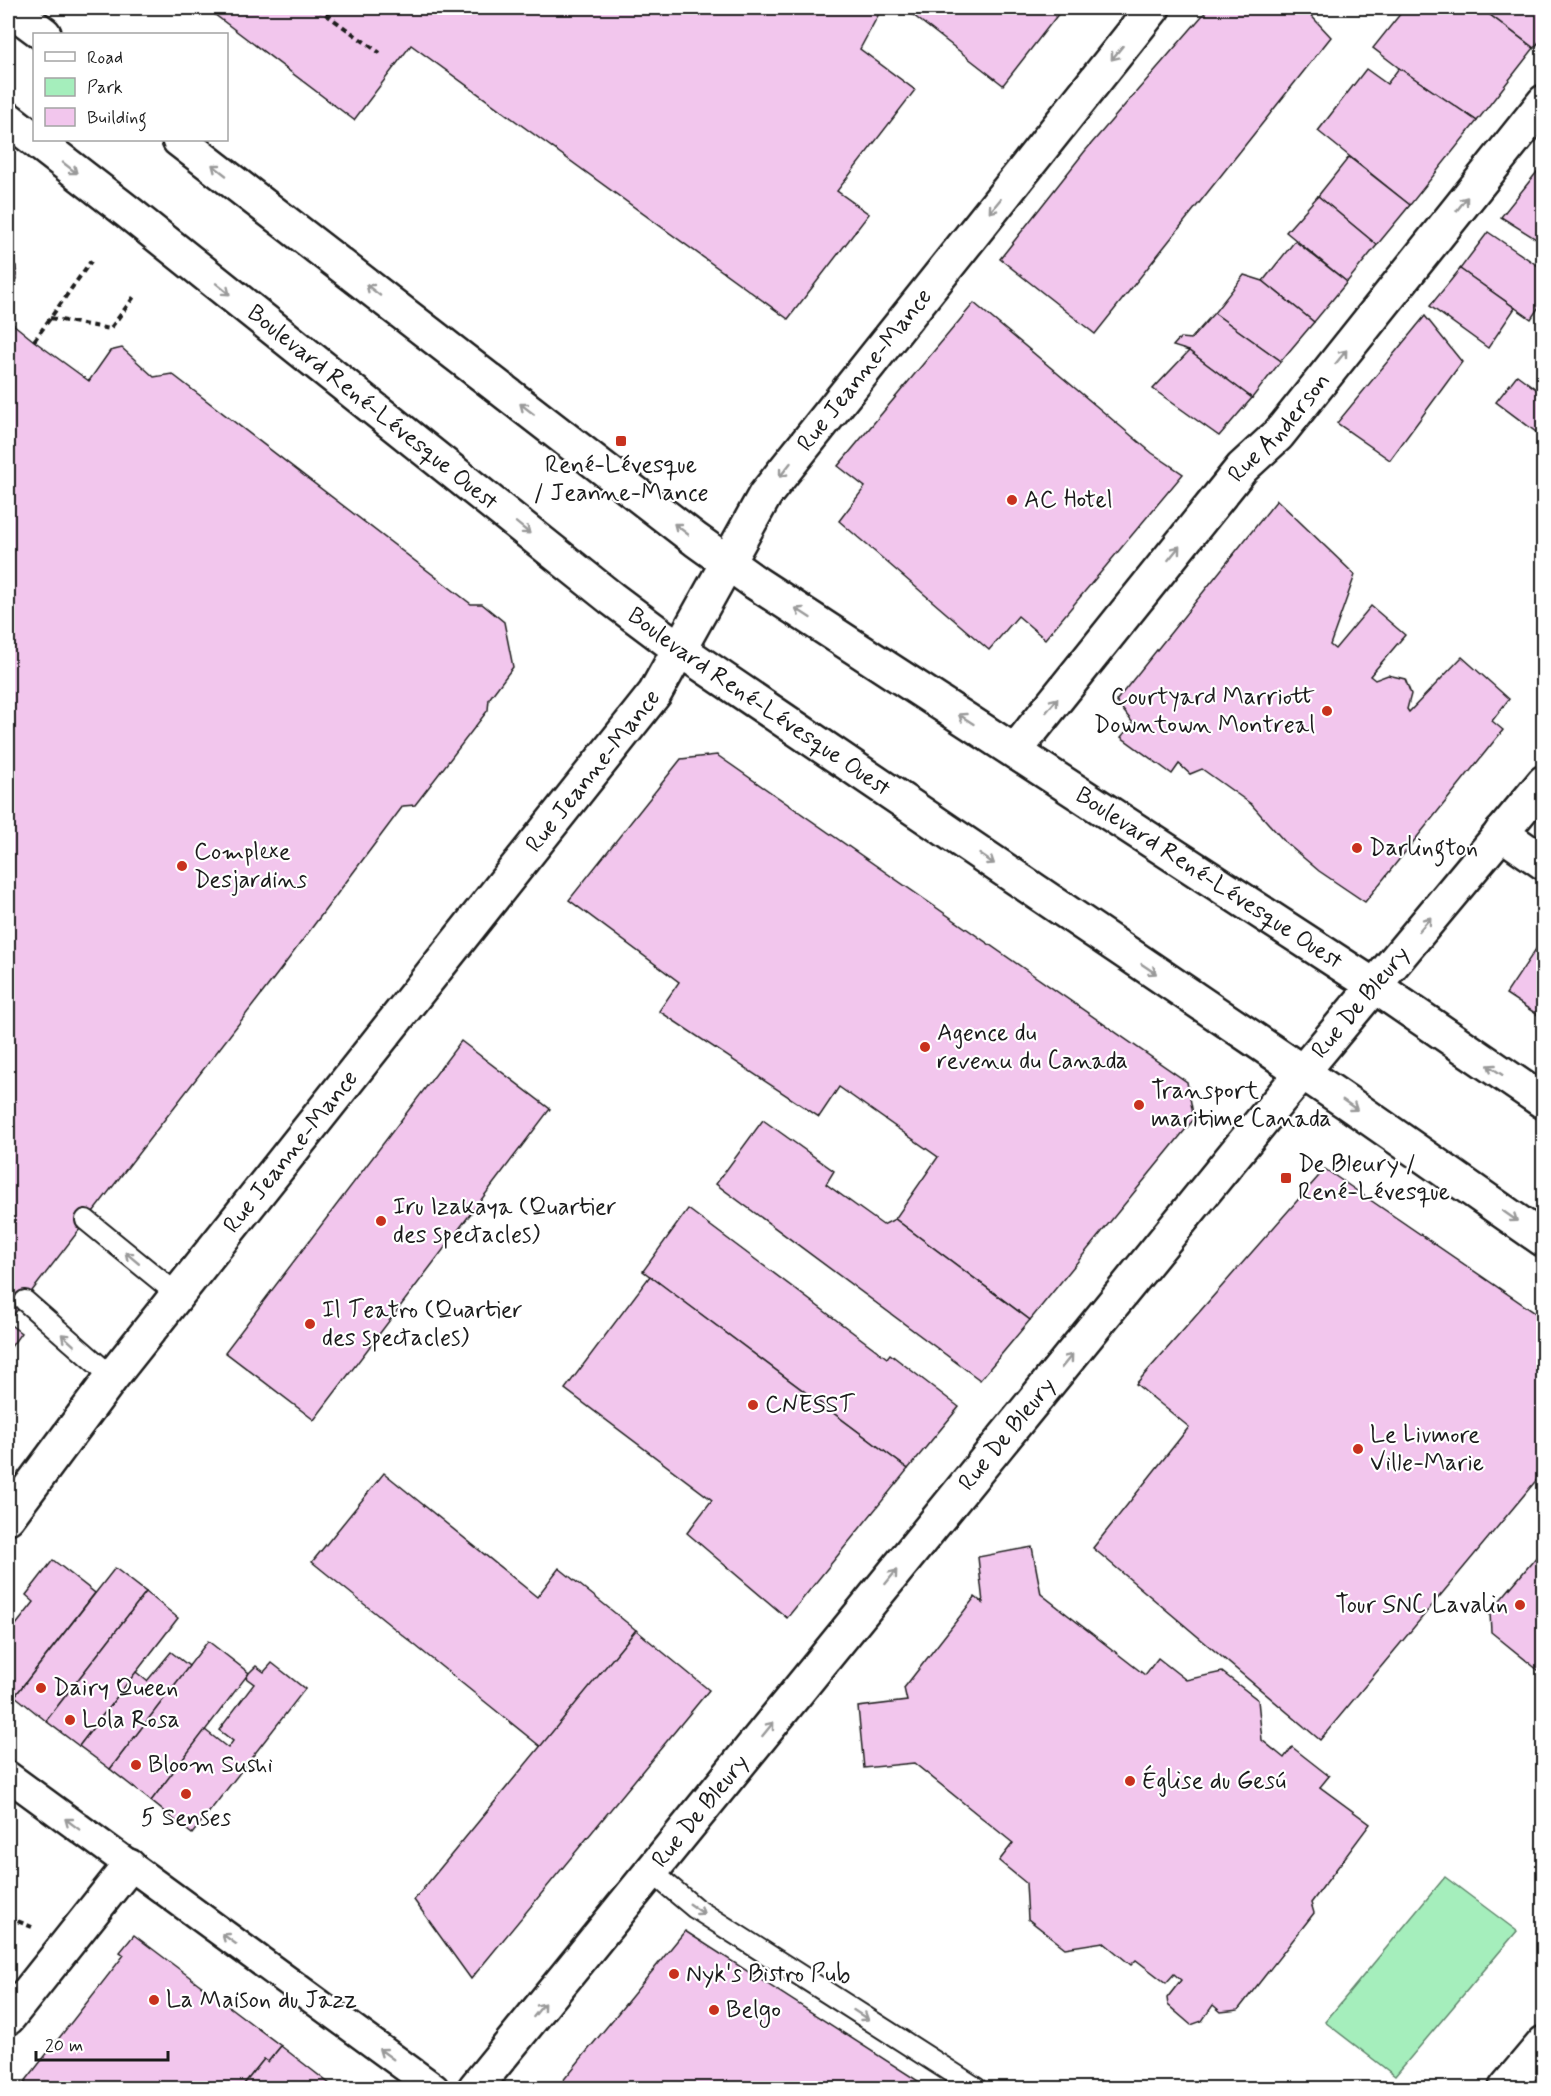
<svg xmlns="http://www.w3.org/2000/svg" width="1551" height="2096" viewBox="0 0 1551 2096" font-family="Mynerve,sans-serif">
	<rect width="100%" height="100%" fill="#fff"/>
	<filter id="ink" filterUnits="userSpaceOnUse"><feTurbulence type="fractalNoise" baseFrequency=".0167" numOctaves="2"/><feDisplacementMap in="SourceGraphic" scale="12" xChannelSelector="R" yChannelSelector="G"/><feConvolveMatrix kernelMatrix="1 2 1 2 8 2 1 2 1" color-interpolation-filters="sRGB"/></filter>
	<g filter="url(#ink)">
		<path fill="#a5eebc" stroke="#60856c" stroke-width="1.5" d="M 1445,1877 L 1517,1931 L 1395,2076 L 1325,2022 Z"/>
		<g fill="#f2c6ed" stroke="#1c1c1c" stroke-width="1.5">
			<path d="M 206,8 L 882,8 L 860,49 L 915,90 L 837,191 L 869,214 L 788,319 L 411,45 L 354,120 Z"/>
			<path d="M 904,8 L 1063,8 L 1003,85 Z"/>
			<path d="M 1209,8 L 1304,8 L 1331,37 L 1095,334 L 1000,259 L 1085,151 Z"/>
			<path d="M 1405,8 L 1481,8 L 1534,48 L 1477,121 L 1399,68 L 1373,48 Z"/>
			<path d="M 1481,8 L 1544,8 L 1544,36 L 1534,48 Z"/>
			<path d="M 1399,68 L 1477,121 L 1410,205 L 1318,131 L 1366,69 L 1387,84 Z"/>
			<path d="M 1349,157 L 1410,205 L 1377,245 L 1318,196 Z"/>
			<path d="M 1541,167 L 1544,168 L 1544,244 L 1501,217 Z"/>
			<path d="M 1318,196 L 1377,245 L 1347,282 L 1286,232 Z"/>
			<path d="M 1488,232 L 1544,270 L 1544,299 L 1531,319 L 1460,269 Z"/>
			<path d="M 1295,241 L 1347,282 L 1314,322 L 1263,281 Z"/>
			<path d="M 8,260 L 16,266 L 17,279 L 8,292 Z"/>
			<path d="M 1460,269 L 1515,308 L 1488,348 L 1430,306 Z"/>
			<path d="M 1244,275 L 1263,281 L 1314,322 L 1281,361 L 1214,313 Z"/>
			<path d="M 974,303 L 1152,453 L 1183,474 L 1045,639 L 1018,616 L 989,650 L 839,521 L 865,487 L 838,466 Z"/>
			<path d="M 1214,313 L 1281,361 L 1252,398 L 1189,351 L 1173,346 L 1180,338 L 1191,339 Z"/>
			<path d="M 1425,316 L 1462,362 L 1390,460 L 1337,423 Z"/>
			<path d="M 8,320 L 34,341 L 89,381 L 110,351 L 122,348 L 154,377 L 172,374 L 471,604 L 482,604 L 504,622 L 513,667 L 489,699 L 488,710 L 415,805 L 403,806 L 281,969 L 8,1322 Z"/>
			<path d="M 1189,351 L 1252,398 L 1219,436 L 1153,389 Z"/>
			<path d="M 1517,375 L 1544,395 L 1544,438 L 1496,402 Z"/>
			<path d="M 1277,500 L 1355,575 L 1330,645 L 1335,649 L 1371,606 L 1405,635 L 1370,676 L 1375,680 L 1388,675 L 1405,679 L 1411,694 L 1407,709 L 1409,712 L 1462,657 L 1509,699 L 1492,721 L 1503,730 L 1365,902 L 1319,871 L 1285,842 L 1251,804 L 1202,769 L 1190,774 L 1179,764 L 1172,774 L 1121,737 L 1133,723 L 1116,701 Z"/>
			<path d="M 717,755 L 1187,1082 L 1194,1119 L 1030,1320 L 895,1219 L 938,1157 L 839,1087 L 819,1117 L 659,1011 L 679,982 L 569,900 L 681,759 Z"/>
			<path d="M 1544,937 L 1544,1019 L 1506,994 Z"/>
			<path d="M 461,1041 L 550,1109 L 314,1420 L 225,1352 Z"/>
			<path d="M 763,1120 L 834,1171 L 826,1184 L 883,1225 L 895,1219 L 1030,1320 L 980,1380 L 716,1184 Z"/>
			<path d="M 1325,1169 L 1544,1319 L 1544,1471 L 1320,1740 L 1093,1548 L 1189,1427 L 1136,1384 Z"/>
			<path d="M 688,1209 L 887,1358 L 890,1354 L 959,1407 L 908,1469 L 643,1271 Z"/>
			<path d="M 650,1276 L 908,1469 L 787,1618 L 687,1533 L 712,1500 L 565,1389 Z"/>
			<path d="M 8,1323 L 21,1333 L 8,1351 Z"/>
			<path d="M 384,1473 L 537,1597 L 559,1568 L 636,1630 L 541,1747 L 312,1562 Z"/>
			<path d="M 1032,1547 L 1041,1594 L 1145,1675 L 1158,1658 L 1186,1680 L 1222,1672 L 1258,1700 L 1262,1740 L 1284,1758 L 1292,1747 L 1329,1776 L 1320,1787 L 1370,1824 L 1311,1903 L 1314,1913 L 1238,2010 L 1221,2012 L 1213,2005 L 1202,2021 L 1191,2025 L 1168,2005 L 1167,1998 L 1181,1980 L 1174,1974 L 1166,1983 L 1136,1960 L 1131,1965 L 1103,1942 L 1065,1948 L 1028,1919 L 1026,1883 L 999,1861 L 1013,1843 L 914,1763 L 864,1768 L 858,1707 L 907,1701 L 904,1688 L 975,1597 L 983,1603 L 978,1557 Z"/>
			<path d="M 1544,1548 L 1544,1675 L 1491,1632 L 1490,1612 Z"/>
			<path d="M 53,1560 L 95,1593 L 15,1696 L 8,1690 L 8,1635 L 34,1602 L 26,1595 Z"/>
			<path d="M 115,1568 L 146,1592 L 46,1721 L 15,1696 Z"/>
			<path d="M 146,1592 L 178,1618 L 79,1746 L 46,1721 Z"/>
			<path d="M 636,1630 L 709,1690 L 471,1979 L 414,1900 Z"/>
			<path d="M 208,1641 L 249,1673 L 151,1801 L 110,1769 Z"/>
			<path d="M 171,1652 L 189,1666 L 110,1769 L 79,1746 L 136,1672 L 147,1681 Z"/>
			<path d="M 272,1663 L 305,1689 L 192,1834 L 151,1801 L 205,1730 L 228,1748 L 233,1741 L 219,1730 L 254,1684 L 246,1678 L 249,1673 L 256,1666 L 264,1672 Z"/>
			<path d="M 685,1931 L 929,2088 L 557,2088 Z"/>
			<path d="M 134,1935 L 281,2046 L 268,2062 L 264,2059 L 241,2088 L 20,2088 L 124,1955 L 120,1952 Z"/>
			<path d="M 281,2046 L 335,2088 L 241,2088 L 264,2059 L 268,2062 Z"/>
		</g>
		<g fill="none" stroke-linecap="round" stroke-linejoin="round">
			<defs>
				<g id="service">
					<path d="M 86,1220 L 178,1295"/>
					<path d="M 25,1301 L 112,1377"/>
					<path d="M 652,1872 L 695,1908 L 976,2088"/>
				</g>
				<path id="pedestrian" d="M 8,1776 L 434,2088"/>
				<g id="minor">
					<path id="s1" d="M 1015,751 L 1242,468 L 1278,435 L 1544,102"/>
					<path d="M 1501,833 L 1544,863"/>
					<path d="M 8,2018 L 129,1866"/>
					<path d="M 1506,2088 L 1544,2043"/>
				</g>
				<g id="tertiary">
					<path id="s2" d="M 8,1517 L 112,1377 L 655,693 L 765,495 L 1153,8"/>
					<path id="s3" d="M 475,2088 L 1265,1117 L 1544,782"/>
				</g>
				<g id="secondary">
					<path d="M 9,8 L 44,34"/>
					<path id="s4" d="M 8,119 L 128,212 L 611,598 L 679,649 L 1348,1103 L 1544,1240"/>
					<path id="s5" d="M 179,140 L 696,540 L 756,583 L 1373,985 L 1544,1102"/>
				</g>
			</defs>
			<use href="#service" stroke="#1c1c1c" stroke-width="24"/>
			<use href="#pedestrian" stroke="#1c1c1c" stroke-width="33"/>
			<use href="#minor" stroke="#1c1c1c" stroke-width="38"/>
			<use href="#tertiary" stroke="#1c1c1c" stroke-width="38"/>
			<use href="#secondary" stroke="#1c1c1c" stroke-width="38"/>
			<g stroke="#1c1c1c" stroke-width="4" stroke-dasharray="6 4.5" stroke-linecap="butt">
				<path d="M 317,8 L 380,53"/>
				<path d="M 50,318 L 110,329 L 136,294"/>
				<path d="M 34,341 L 91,261"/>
				<path d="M 8,1917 L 32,1927"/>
			</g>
			<use href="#service" stroke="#fff" stroke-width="20"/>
			<use href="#pedestrian" stroke="#fff" stroke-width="28"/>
			<use href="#minor" stroke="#fff" stroke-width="33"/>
			<use href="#tertiary" stroke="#fff" stroke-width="33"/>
			<use href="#secondary" stroke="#fff" stroke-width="33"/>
		</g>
		<defs><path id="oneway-shaft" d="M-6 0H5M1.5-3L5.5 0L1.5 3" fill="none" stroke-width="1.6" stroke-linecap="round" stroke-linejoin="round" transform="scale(1.5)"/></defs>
		<g stroke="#999">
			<use href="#oneway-shaft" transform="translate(1117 53) rotate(129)"/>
			<use href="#oneway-shaft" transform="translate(70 168) rotate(38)"/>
			<use href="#oneway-shaft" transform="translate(219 170) rotate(-142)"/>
			<use href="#oneway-shaft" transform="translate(1462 204) rotate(-52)"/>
			<use href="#oneway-shaft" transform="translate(995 206) rotate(129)"/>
			<use href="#oneway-shaft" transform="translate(223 289) rotate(39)"/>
			<use href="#oneway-shaft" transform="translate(373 290) rotate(-142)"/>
			<use href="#oneway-shaft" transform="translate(1341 357) rotate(-51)"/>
			<use href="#oneway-shaft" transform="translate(527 409) rotate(-142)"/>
			<use href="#oneway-shaft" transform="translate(785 470) rotate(128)"/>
			<use href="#oneway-shaft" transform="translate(523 528) rotate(39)"/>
			<use href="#oneway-shaft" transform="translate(681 529) rotate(-142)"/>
			<use href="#oneway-shaft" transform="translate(1174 553) rotate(-51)"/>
			<use href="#oneway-shaft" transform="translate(803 613) rotate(-147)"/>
			<use href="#oneway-shaft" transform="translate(1052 705) rotate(-51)"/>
			<use href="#oneway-shaft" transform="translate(966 719) rotate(-147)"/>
			<use href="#oneway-shaft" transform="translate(987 859) rotate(34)"/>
			<use href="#oneway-shaft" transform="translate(1425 924) rotate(-50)"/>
			<use href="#oneway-shaft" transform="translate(1149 969) rotate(34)"/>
			<use href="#oneway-shaft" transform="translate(1495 1070) rotate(-146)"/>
			<use href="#oneway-shaft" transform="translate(1350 1105) rotate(35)"/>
			<use href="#oneway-shaft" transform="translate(1510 1216) rotate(35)"/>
			<use href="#oneway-shaft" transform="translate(132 1258) rotate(-140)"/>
			<use href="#oneway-shaft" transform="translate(68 1340) rotate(-138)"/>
			<use href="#oneway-shaft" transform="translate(1067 1361) rotate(-51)"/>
			<use href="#oneway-shaft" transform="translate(891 1577) rotate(-51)"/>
			<use href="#oneway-shaft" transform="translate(768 1729) rotate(-51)"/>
			<use href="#oneway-shaft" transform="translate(72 1824) rotate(-143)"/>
			<use href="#oneway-shaft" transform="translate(697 1909) rotate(35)"/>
			<use href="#oneway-shaft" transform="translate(229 1939) rotate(-144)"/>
			<use href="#oneway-shaft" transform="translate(539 2010) rotate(-51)"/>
			<use href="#oneway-shaft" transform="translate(861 2015) rotate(33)"/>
			<use href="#oneway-shaft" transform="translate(386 2054) rotate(-144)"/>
		</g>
	</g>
	<g fill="#c8321e" stroke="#fff" stroke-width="2">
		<rect x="615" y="435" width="12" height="12" rx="3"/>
		<circle cx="1012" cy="500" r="6"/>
		<circle cx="1327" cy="711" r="6"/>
		<circle cx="1357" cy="848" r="6"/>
		<circle cx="182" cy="866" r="6"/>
		<circle cx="925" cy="1047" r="6"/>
		<circle cx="1139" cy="1105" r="6"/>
		<rect x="1280" y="1172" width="12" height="12" rx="3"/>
		<circle cx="381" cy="1221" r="6"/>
		<circle cx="310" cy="1324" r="6"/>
		<circle cx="753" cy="1405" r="6"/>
		<circle cx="1358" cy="1449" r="6"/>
		<circle cx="1520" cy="1605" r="6"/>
		<circle cx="41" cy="1688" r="6"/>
		<circle cx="70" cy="1720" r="6"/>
		<circle cx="136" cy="1765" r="6"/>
		<circle cx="1130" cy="1781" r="6"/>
		<circle cx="186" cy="1794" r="6"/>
		<circle cx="674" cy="1974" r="6"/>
		<circle cx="154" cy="2000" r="6"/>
		<circle cx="714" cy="2010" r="6"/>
	</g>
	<g text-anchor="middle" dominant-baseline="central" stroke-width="4.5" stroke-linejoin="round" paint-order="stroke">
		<g font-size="24" fill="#1c1c1c" stroke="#fff">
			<text stroke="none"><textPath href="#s2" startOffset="1434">Rue Jeanne-Mance</textPath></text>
			<text stroke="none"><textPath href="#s4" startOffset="465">Boulevard René-Lévesque Ouest</textPath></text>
			<text stroke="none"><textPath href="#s1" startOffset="418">Rue Anderson</textPath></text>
			<text stroke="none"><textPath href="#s4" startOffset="951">Boulevard René-Lévesque Ouest</textPath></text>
			<text stroke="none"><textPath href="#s2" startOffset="948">Rue Jeanne-Mance</textPath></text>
			<text stroke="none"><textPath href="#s5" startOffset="1268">Boulevard René-Lévesque Ouest</textPath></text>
			<text stroke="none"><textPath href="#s3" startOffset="1401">Rue De Bleury</textPath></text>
			<text stroke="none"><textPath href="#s2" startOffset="462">Rue Jeanne-Mance</textPath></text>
			<text stroke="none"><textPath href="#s3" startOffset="843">Rue De Bleury</textPath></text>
			<text stroke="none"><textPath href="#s3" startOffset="357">Rue De Bleury</textPath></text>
		</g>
		<g font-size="24" fill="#1c1c1c" stroke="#fff" text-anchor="start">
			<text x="621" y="465" text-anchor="middle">René-Lévesque<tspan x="621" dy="28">/ Jeanne-Mance</tspan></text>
			<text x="1024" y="500">AC Hotel</text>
			<text x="1315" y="697" text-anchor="end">Courtyard Marriott<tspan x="1315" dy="28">Downtown Montreal</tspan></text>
			<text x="1369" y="848">Darlington</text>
			<text x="194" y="852">Complexe<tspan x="194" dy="28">Desjardins</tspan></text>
			<text x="937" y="1033">Agence du<tspan x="937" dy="28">revenu du Canada</tspan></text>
			<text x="1151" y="1091">Transport<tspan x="1151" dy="28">maritime Canada</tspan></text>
			<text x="1298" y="1164">De Bleury /<tspan x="1298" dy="28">René-Lévesque</tspan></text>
			<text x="393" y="1207">Iru Izakaya (Quartier<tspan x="393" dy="28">des spectacles)</tspan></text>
			<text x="322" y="1310">Il Teatro (Quartier<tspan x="322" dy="28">des spectacles)</tspan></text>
			<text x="765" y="1405">CNESST</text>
			<text x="1370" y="1435">Le Livmore<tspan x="1370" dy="28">Ville-Marie</tspan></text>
			<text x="1508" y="1605" text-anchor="end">Tour SNC Lavalin</text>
			<text x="53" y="1688">Dairy Queen</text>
			<text x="82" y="1720">Lola Rosa</text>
			<text x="148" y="1765">Bloom Sushi</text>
			<text x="1142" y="1781">Église du Gesú</text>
			<text x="186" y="1818" text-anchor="middle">5 Senses</text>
			<text x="686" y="1974">Nyk's Bistro Pub</text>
			<text x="166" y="2000">La Maison du Jazz</text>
			<text x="726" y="2010">Belgo</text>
		</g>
	</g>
	<rect width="1551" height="2096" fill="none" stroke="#fff" stroke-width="30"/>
	<rect x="15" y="15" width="1521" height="2066" fill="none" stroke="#1c1c1c" stroke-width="2" filter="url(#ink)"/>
	<rect x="33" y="33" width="195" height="108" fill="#ffffff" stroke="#a4a4a4" stroke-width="1.5"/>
	<rect x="45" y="52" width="30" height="9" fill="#ffffff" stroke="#a4a4a4" stroke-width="1.5"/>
	<text x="87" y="63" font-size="18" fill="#1c1c1c">Road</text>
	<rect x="45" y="78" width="30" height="18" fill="#a5eebc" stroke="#a4a4a4" stroke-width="1.5"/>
	<text x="87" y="93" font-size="18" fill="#1c1c1c">Park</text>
	<rect x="45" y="108" width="30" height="18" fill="#f2c6ed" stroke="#a4a4a4" stroke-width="1.5"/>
	<text x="87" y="123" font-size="18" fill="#1c1c1c">Building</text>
	<path d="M36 2051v9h132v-9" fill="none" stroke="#1c1c1c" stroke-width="3"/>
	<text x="45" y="2051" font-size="18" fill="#1c1c1c" stroke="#ffffff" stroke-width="4.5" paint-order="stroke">20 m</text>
</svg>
